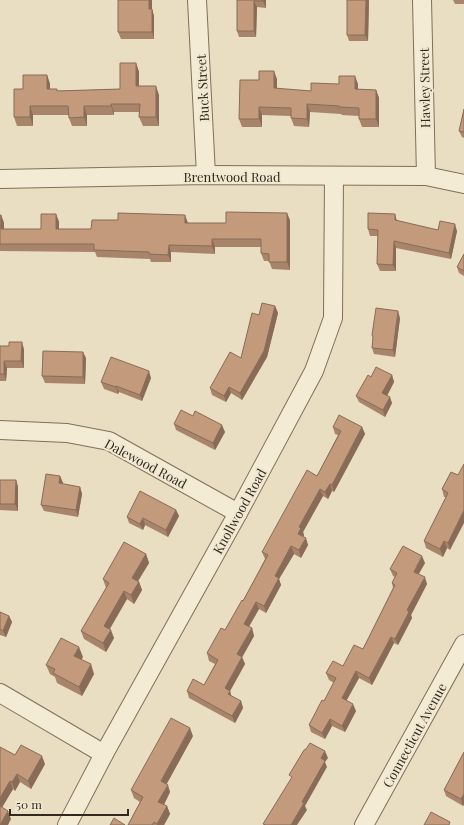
<svg xmlns="http://www.w3.org/2000/svg" width="464" height="825" viewBox="0 0 464 825" font-family="'Playfair Display',serif">
	<rect width="100%" height="100%" fill="#e9ddc2"/>
	<g fill="none" stroke-linecap="round" stroke-linejoin="round">
		<defs>
			<g id="street">
				<path d="M 197,0 L 206,175"/>
				<path d="M 422,0 L 426,176"/>
				<path d="M 0,179 L 206,175 L 426,176 L 464,184"/>
				<path d="M 0,430 L 67,433 L 109,441 L 238,513"/>
				<path d="M 0,693 L 104,754"/>
				<path d="M 67,825 L 104,754 L 238,513 L 314,371 L 333,318 L 334,176"/>
				<path d="M 364,825 L 464,644"/>
			</g>
		</defs>
		<use href="#street" stroke="#816f5b" stroke-width="20"/>
		<use href="#street" stroke="#f4ebd4" stroke-width="18"/>
	</g>
	<g fill="#a8846b">
		<path d="M 237,0 L 266,0 L 266,8 L 257,7 L 256,37 L 239,37 L 237,31 Z"/>
		<path d="M 347,0 L 369,0 L 368,41 L 349,41 L 347,35 Z"/>
		<path d="M 453,0 L 464,0 L 464,4 L 455,4 Z"/>
		<path d="M 152,9 L 154,16 L 154,39 L 121,39 L 118,32 Z"/>
		<path d="M 136,63 L 139,72 L 139,86 L 159,95 L 159,126 L 143,126 L 139,117 L 139,112 L 114,112 L 114,115 L 87,115 L 87,126 L 72,126 L 69,118 L 69,115 L 33,115 L 33,126 L 17,126 L 14,117 L 23,89 L 47,75 L 50,84 L 50,89 L 57,91 L 120,89 Z"/>
		<path d="M 277,79 L 277,89 L 311,91 L 339,84 L 358,84 L 358,89 L 376,90 L 379,98 L 379,127 L 362,127 L 359,119 L 359,116 L 342,115 L 341,114 L 310,112 L 309,127 L 294,126 L 291,118 L 291,116 L 262,115 L 262,127 L 242,127 L 239,119 L 259,80 Z"/>
		<path d="M 464,109 L 464,138 L 462,137 L 459,131 Z"/>
		<path d="M 56,214 L 59,222 L 59,229 L 91,229 L 188,223 L 226,223 L 290,220 L 290,270 L 272,269 L 269,261 L 264,261 L 261,253 L 261,247 L 215,247 L 215,254 L 171,252 L 171,262 L 151,262 L 150,259 L 97,257 L 95,252 L 0,251 L 0,215 L 1,215 L 4,223 L 4,229 L 41,229 Z"/>
		<path d="M 397,221 L 438,230 L 457,231 L 451,259 L 396,248 L 396,271 L 380,271 L 377,264 L 378,236 L 370,236 L 368,229 Z"/>
		<path d="M 464,254 L 464,276 L 459,273 L 457,267 Z"/>
		<path d="M 275,306 L 278,313 L 267,357 L 242,400 L 231,393 L 226,402 L 212,395 L 210,388 L 241,358 L 259,315 Z"/>
		<path d="M 400,318 L 395,357 L 374,354 L 372,348 L 373,338 L 372,335 Z"/>
		<path d="M 0,346 L 24,349 L 24,368 L 7,368 L 6,381 L 0,381 Z"/>
		<path d="M 86,358 L 85,384 L 45,383 L 42,376 Z"/>
		<path d="M 392,375 L 394,382 L 387,395 L 392,403 L 385,417 L 359,402 L 356,396 L 371,377 Z"/>
		<path d="M 151,378 L 142,401 L 119,392 L 118,394 L 104,389 L 101,382 Z"/>
		<path d="M 193,416 L 225,432 L 215,450 L 176,430 L 174,424 Z"/>
		<path d="M 333,427 L 362,427 L 365,434 L 334,492 L 332,491 L 328,499 L 323,496 L 303,532 L 304,535 L 303,537 L 308,545 L 301,558 L 294,554 L 279,579 L 281,585 L 266,613 L 259,609 L 249,627 L 252,628 L 254,636 L 242,657 L 245,664 L 230,691 L 231,696 L 241,701 L 243,708 L 235,723 L 189,698 L 187,691 L 204,685 L 215,664 L 209,661 L 207,653 L 225,630 L 243,601 L 265,559 L 262,552 L 317,476 L 338,435 L 335,434 Z"/>
		<path d="M 451,472 L 450,550 L 447,548 L 443,557 L 426,548 L 424,541 L 446,497 L 444,497 L 442,489 Z"/>
		<path d="M 60,476 L 63,483 L 62,484 L 80,487 L 82,494 L 78,517 L 44,511 L 41,505 Z"/>
		<path d="M 0,480 L 16,480 L 18,487 L 18,511 L 0,510 Z"/>
		<path d="M 176,510 L 179,516 L 168,537 L 145,525 L 143,530 L 129,523 L 127,517 Z"/>
		<path d="M 146,554 L 149,563 L 138,581 L 139,582 L 142,590 L 134,604 L 127,599 L 109,629 L 114,638 L 106,652 L 84,639 L 81,631 L 106,588 L 103,579 Z"/>
		<path d="M 425,563 L 419,574 L 427,584 L 411,615 L 412,618 L 398,645 L 394,643 L 372,685 L 359,678 L 346,701 L 356,711 L 345,732 L 332,726 L 325,739 L 311,732 L 309,725 L 324,701 L 334,683 L 329,680 L 326,673 L 343,666 L 363,649 L 393,588 L 392,583 L 395,577 L 393,576 L 390,569 Z"/>
		<path d="M 0,612 L 9,616 L 12,622 L 6,637 L 0,635 Z"/>
		<path d="M 83,657 L 81,659 L 94,674 L 82,696 L 57,683 L 55,677 L 50,674 L 46,665 Z"/>
		<path d="M 193,736 L 166,784 L 170,792 L 164,805 L 167,806 L 170,814 L 164,825 L 128,825 L 140,802 L 134,798 L 131,790 Z"/>
		<path d="M 0,747 L 15,755 L 45,764 L 31,789 L 20,782 L 15,791 L 13,789 L 2,807 L 11,819 L 0,825 Z"/>
		<path d="M 464,752 L 463,806 L 446,796 L 444,790 Z"/>
	</g>
	<g fill="#886c57">
		<path d="M 149,0 L 152,0 L 152,16 L 149,9 Z"/>
		<path d="M 263,0 L 266,0 L 266,8 L 263,1 Z"/>
		<path d="M 366,0 L 369,0 L 368,41 L 365,35 Z"/>
		<path d="M 254,1 L 257,7 L 256,37 L 254,31 Z"/>
		<path d="M 152,9 L 154,16 L 154,39 L 152,32 Z"/>
		<path d="M 136,63 L 139,72 L 139,95 L 136,86 Z"/>
		<path d="M 274,71 L 277,79 L 277,96 L 274,88 Z"/>
		<path d="M 47,75 L 50,84 L 50,98 L 47,89 Z"/>
		<path d="M 355,76 L 358,84 L 358,97 L 355,89 Z"/>
		<path d="M 156,86 L 159,95 L 159,126 L 156,117 Z"/>
		<path d="M 376,90 L 379,98 L 379,127 L 376,119 Z"/>
		<path d="M 111,104 L 114,112 L 114,115 L 111,106 Z"/>
		<path d="M 307,104 L 310,112 L 309,127 L 307,119 Z"/>
		<path d="M 30,106 L 33,115 L 33,126 L 30,117 Z"/>
		<path d="M 84,106 L 87,115 L 87,126 L 84,117 Z"/>
		<path d="M 259,107 L 262,115 L 262,127 L 259,119 Z"/>
		<path d="M 287,213 L 290,220 L 290,270 L 287,262 Z"/>
		<path d="M 56,214 L 59,222 L 59,237 L 56,229 Z"/>
		<path d="M 395,214 L 397,221 L 397,227 L 395,220 Z"/>
		<path d="M 1,215 L 4,223 L 4,237 L 1,229 Z"/>
		<path d="M 185,215 L 188,223 L 185,223 Z"/>
		<path d="M 455,224 L 457,231 L 451,259 L 449,253 Z"/>
		<path d="M 212,239 L 215,247 L 215,254 L 212,246 Z"/>
		<path d="M 394,241 L 396,248 L 396,271 L 393,265 Z"/>
		<path d="M 169,245 L 171,252 L 171,262 L 168,255 Z"/>
		<path d="M 275,306 L 278,313 L 267,357 L 242,400 L 240,393 Z"/>
		<path d="M 398,311 L 400,318 L 395,357 L 393,350 Z"/>
		<path d="M 22,342 L 24,349 L 24,368 L 21,361 Z"/>
		<path d="M 83,352 L 86,358 L 85,384 L 83,377 Z"/>
		<path d="M 4,361 L 7,368 L 6,381 L 4,374 Z"/>
		<path d="M 149,371 L 151,378 L 142,401 L 140,395 Z"/>
		<path d="M 392,375 L 394,382 L 385,400 L 382,393 Z"/>
		<path d="M 116,386 L 119,392 L 118,394 L 116,387 Z"/>
		<path d="M 229,387 L 231,393 L 226,402 L 224,396 Z"/>
		<path d="M 390,397 L 392,403 L 385,417 L 383,410 Z"/>
		<path d="M 222,425 L 225,432 L 215,450 L 213,443 Z"/>
		<path d="M 362,427 L 365,434 L 334,492 L 332,485 Z"/>
		<path d="M 60,476 L 63,483 L 62,490 L 59,483 Z"/>
		<path d="M 16,480 L 18,487 L 18,511 L 15,504 Z"/>
		<path d="M 330,484 L 332,491 L 328,499 L 325,492 Z"/>
		<path d="M 80,487 L 82,494 L 78,517 L 76,510 Z"/>
		<path d="M 320,489 L 323,496 L 303,532 L 304,535 L 301,541 L 298,534 L 299,527 Z"/>
		<path d="M 176,510 L 179,516 L 168,537 L 166,530 Z"/>
		<path d="M 464,510 L 464,523 L 450,550 L 448,543 Z"/>
		<path d="M 143,518 L 145,525 L 143,530 L 140,524 Z"/>
		<path d="M 306,538 L 308,545 L 301,558 L 299,550 Z"/>
		<path d="M 444,541 L 447,548 L 443,557 L 440,549 Z"/>
		<path d="M 291,546 L 294,554 L 279,579 L 281,585 L 266,613 L 264,606 L 275,576 Z"/>
		<path d="M 146,554 L 149,563 L 135,586 L 132,578 Z"/>
		<path d="M 422,556 L 425,563 L 416,578 L 414,572 Z"/>
		<path d="M 425,577 L 427,584 L 411,615 L 412,618 L 398,645 L 395,639 L 407,610 Z"/>
		<path d="M 139,582 L 142,590 L 134,604 L 131,595 Z"/>
		<path d="M 124,591 L 127,599 L 107,634 L 104,626 Z"/>
		<path d="M 256,602 L 259,609 L 246,631 L 244,624 Z"/>
		<path d="M 9,616 L 12,622 L 6,637 L 3,631 Z"/>
		<path d="M 252,628 L 254,636 L 240,661 L 237,654 Z"/>
		<path d="M 111,630 L 114,638 L 106,652 L 103,643 Z"/>
		<path d="M 391,637 L 394,643 L 372,685 L 369,678 Z"/>
		<path d="M 79,647 L 83,657 L 78,665 L 74,656 Z"/>
		<path d="M 242,657 L 245,664 L 230,691 L 232,698 L 228,694 L 225,688 Z"/>
		<path d="M 91,664 L 94,674 L 82,696 L 79,687 Z"/>
		<path d="M 356,671 L 359,678 L 344,705 L 342,698 Z"/>
		<path d="M 241,701 L 243,708 L 235,723 L 232,716 Z"/>
		<path d="M 353,704 L 356,711 L 345,732 L 342,726 Z"/>
		<path d="M 330,719 L 332,726 L 325,739 L 322,733 Z"/>
		<path d="M 190,728 L 193,736 L 164,789 L 161,781 Z"/>
		<path d="M 325,751 L 328,758 L 325,762 L 327,767 L 305,806 L 307,810 L 297,825 L 291,825 L 321,758 Z"/>
		<path d="M 42,756 L 45,764 L 31,789 L 28,781 Z"/>
		<path d="M 17,774 L 20,782 L 15,791 L 12,782 Z"/>
		<path d="M 10,781 L 13,789 L 0,811 L 0,798 Z"/>
		<path d="M 168,785 L 170,792 L 161,810 L 158,802 Z"/>
		<path d="M 464,794 L 464,805 L 463,806 L 461,799 Z"/>
		<path d="M 167,806 L 170,814 L 164,825 L 157,825 L 157,824 Z"/>
		<path d="M 8,811 L 11,819 L 8,825 L 0,825 Z"/>
	</g>
	<g fill="#c39a7c" stroke="#886c57">
		<path d="M 118,0 L 149,0 L 149,9 L 152,9 L 152,32 L 118,32 Z"/>
		<path d="M 237,0 L 263,0 L 263,1 L 254,1 L 254,31 L 237,31 Z"/>
		<path d="M 347,0 L 366,0 L 365,35 L 347,35 Z"/>
		<path d="M 120,63 L 136,63 L 136,86 L 156,86 L 156,117 L 139,117 L 140,104 L 111,104 L 111,106 L 84,106 L 84,117 L 69,118 L 68,106 L 30,106 L 30,117 L 14,117 L 14,89 L 23,89 L 23,75 L 47,75 L 47,89 L 57,89 L 57,91 L 120,89 Z"/>
		<path d="M 259,71 L 274,71 L 274,88 L 311,91 L 311,83 L 339,84 L 339,76 L 355,76 L 355,89 L 376,90 L 376,119 L 359,119 L 359,108 L 339,107 L 339,106 L 307,104 L 307,119 L 291,118 L 291,108 L 259,107 L 259,119 L 239,119 L 240,80 L 259,80 Z"/>
		<path d="M 464,109 L 464,132 L 459,131 Z"/>
		<path d="M 226,212 L 287,213 L 287,262 L 269,262 L 269,254 L 261,253 L 261,239 L 212,239 L 212,246 L 169,245 L 168,255 L 149,254 L 149,252 L 94,250 L 94,244 L 0,244 L 0,215 L 1,215 L 1,229 L 41,229 L 41,214 L 56,214 L 56,229 L 91,229 L 92,220 L 118,220 L 118,213 L 185,215 L 185,223 L 226,223 Z"/>
		<path d="M 368,213 L 395,214 L 395,220 L 438,230 L 440,221 L 455,224 L 449,253 L 394,241 L 393,265 L 377,264 L 378,230 L 368,229 Z"/>
		<path d="M 464,254 L 464,271 L 457,267 Z"/>
		<path d="M 262,303 L 275,306 L 264,351 L 240,393 L 229,387 L 224,396 L 210,388 L 230,352 L 241,358 L 252,313 L 259,315 Z"/>
		<path d="M 376,308 L 398,311 L 393,350 L 372,348 L 373,337 L 372,335 Z"/>
		<path d="M 9,342 L 22,342 L 21,361 L 4,361 L 4,374 L 0,374 L 0,346 L 9,346 Z"/>
		<path d="M 43,351 L 83,352 L 83,377 L 42,376 Z"/>
		<path d="M 111,357 L 149,371 L 140,395 L 116,386 L 116,387 L 101,382 Z"/>
		<path d="M 376,367 L 392,375 L 382,393 L 390,397 L 383,410 L 356,396 L 368,375 L 371,377 Z"/>
		<path d="M 181,410 L 193,416 L 195,411 L 222,425 L 213,443 L 174,424 Z"/>
		<path d="M 339,415 L 362,427 L 332,485 L 330,484 L 325,492 L 320,489 L 299,527 L 301,528 L 298,534 L 306,538 L 299,550 L 291,546 L 275,576 L 279,578 L 264,606 L 256,602 L 244,624 L 252,628 L 237,654 L 242,657 L 225,688 L 230,691 L 228,694 L 241,701 L 232,716 L 187,691 L 193,679 L 204,685 L 218,660 L 207,653 L 221,628 L 225,630 L 242,600 L 243,601 L 268,555 L 262,552 L 307,470 L 317,476 L 341,431 L 333,427 Z"/>
		<path d="M 464,464 L 464,510 L 448,543 L 444,541 L 440,549 L 424,541 L 448,493 L 442,489 L 451,472 L 458,475 Z"/>
		<path d="M 46,474 L 60,476 L 59,483 L 80,487 L 76,510 L 41,505 Z"/>
		<path d="M 0,480 L 16,480 L 15,504 L 0,504 Z"/>
		<path d="M 140,491 L 176,510 L 166,530 L 143,518 L 140,524 L 127,517 Z"/>
		<path d="M 124,542 L 146,554 L 132,578 L 139,582 L 131,595 L 124,591 L 104,626 L 111,630 L 103,643 L 81,631 L 109,583 L 103,579 Z"/>
		<path d="M 403,546 L 422,556 L 414,572 L 425,577 L 407,610 L 409,612 L 395,639 L 391,637 L 369,678 L 356,671 L 342,698 L 353,704 L 342,726 L 330,719 L 322,733 L 309,725 L 322,700 L 324,701 L 336,678 L 326,673 L 333,661 L 343,666 L 354,645 L 363,649 L 395,585 L 392,583 L 397,573 L 390,569 Z"/>
		<path d="M 0,612 L 9,616 L 3,631 L 0,629 Z"/>
		<path d="M 61,638 L 79,647 L 74,656 L 91,664 L 79,687 L 53,673 L 55,669 L 46,665 Z"/>
		<path d="M 171,718 L 190,728 L 161,781 L 168,785 L 158,802 L 167,806 L 157,824 L 154,822 L 152,825 L 128,825 L 143,797 L 131,790 Z"/>
		<path d="M 310,743 L 325,751 L 321,758 L 325,761 L 302,802 L 304,803 L 291,825 L 266,825 L 263,824 L 292,777 L 289,775 L 304,750 L 306,749 Z"/>
		<path d="M 21,745 L 42,756 L 28,781 L 17,774 L 12,782 L 10,781 L 0,798 L 0,747 L 15,755 Z"/>
		<path d="M 464,752 L 464,794 L 461,799 L 444,790 Z"/>
		<path d="M 0,806 L 8,811 L 0,825 Z"/>
		<path d="M 431,812 L 450,822 L 449,825 L 424,825 Z"/>
		<path d="M 114,818 L 125,825 L 110,825 Z"/>
	</g>
	<g text-anchor="middle" dominant-baseline="central" stroke-width="4" stroke-linejoin="round" paint-order="stroke">
		<g font-size="13" fill="#32281e" stroke="#f1e8d1">
			<text transform="translate(202 88) rotate(-93)">Buck Street</text>
			<text transform="translate(424 88) rotate(-91)">Hawley Street</text>
			<text x="232" y="176">Brentwood Road</text>
			<text transform="translate(146 463) rotate(28)">Dalewood Road</text>
			<text transform="translate(239 511) rotate(-61)">Knollwood Road</text>
			<text transform="translate(414 735) rotate(-61)">Connecticut Avenue</text>
		</g>
	</g>
	<path d="M10 809v6h118v-6" fill="none" stroke="#32281e" stroke-width="2"/>
	<text x="16" y="809" font-size="12" fill="#32281e" stroke="#f1e8d1" stroke-width="3" paint-order="stroke">50 m</text>
</svg>
